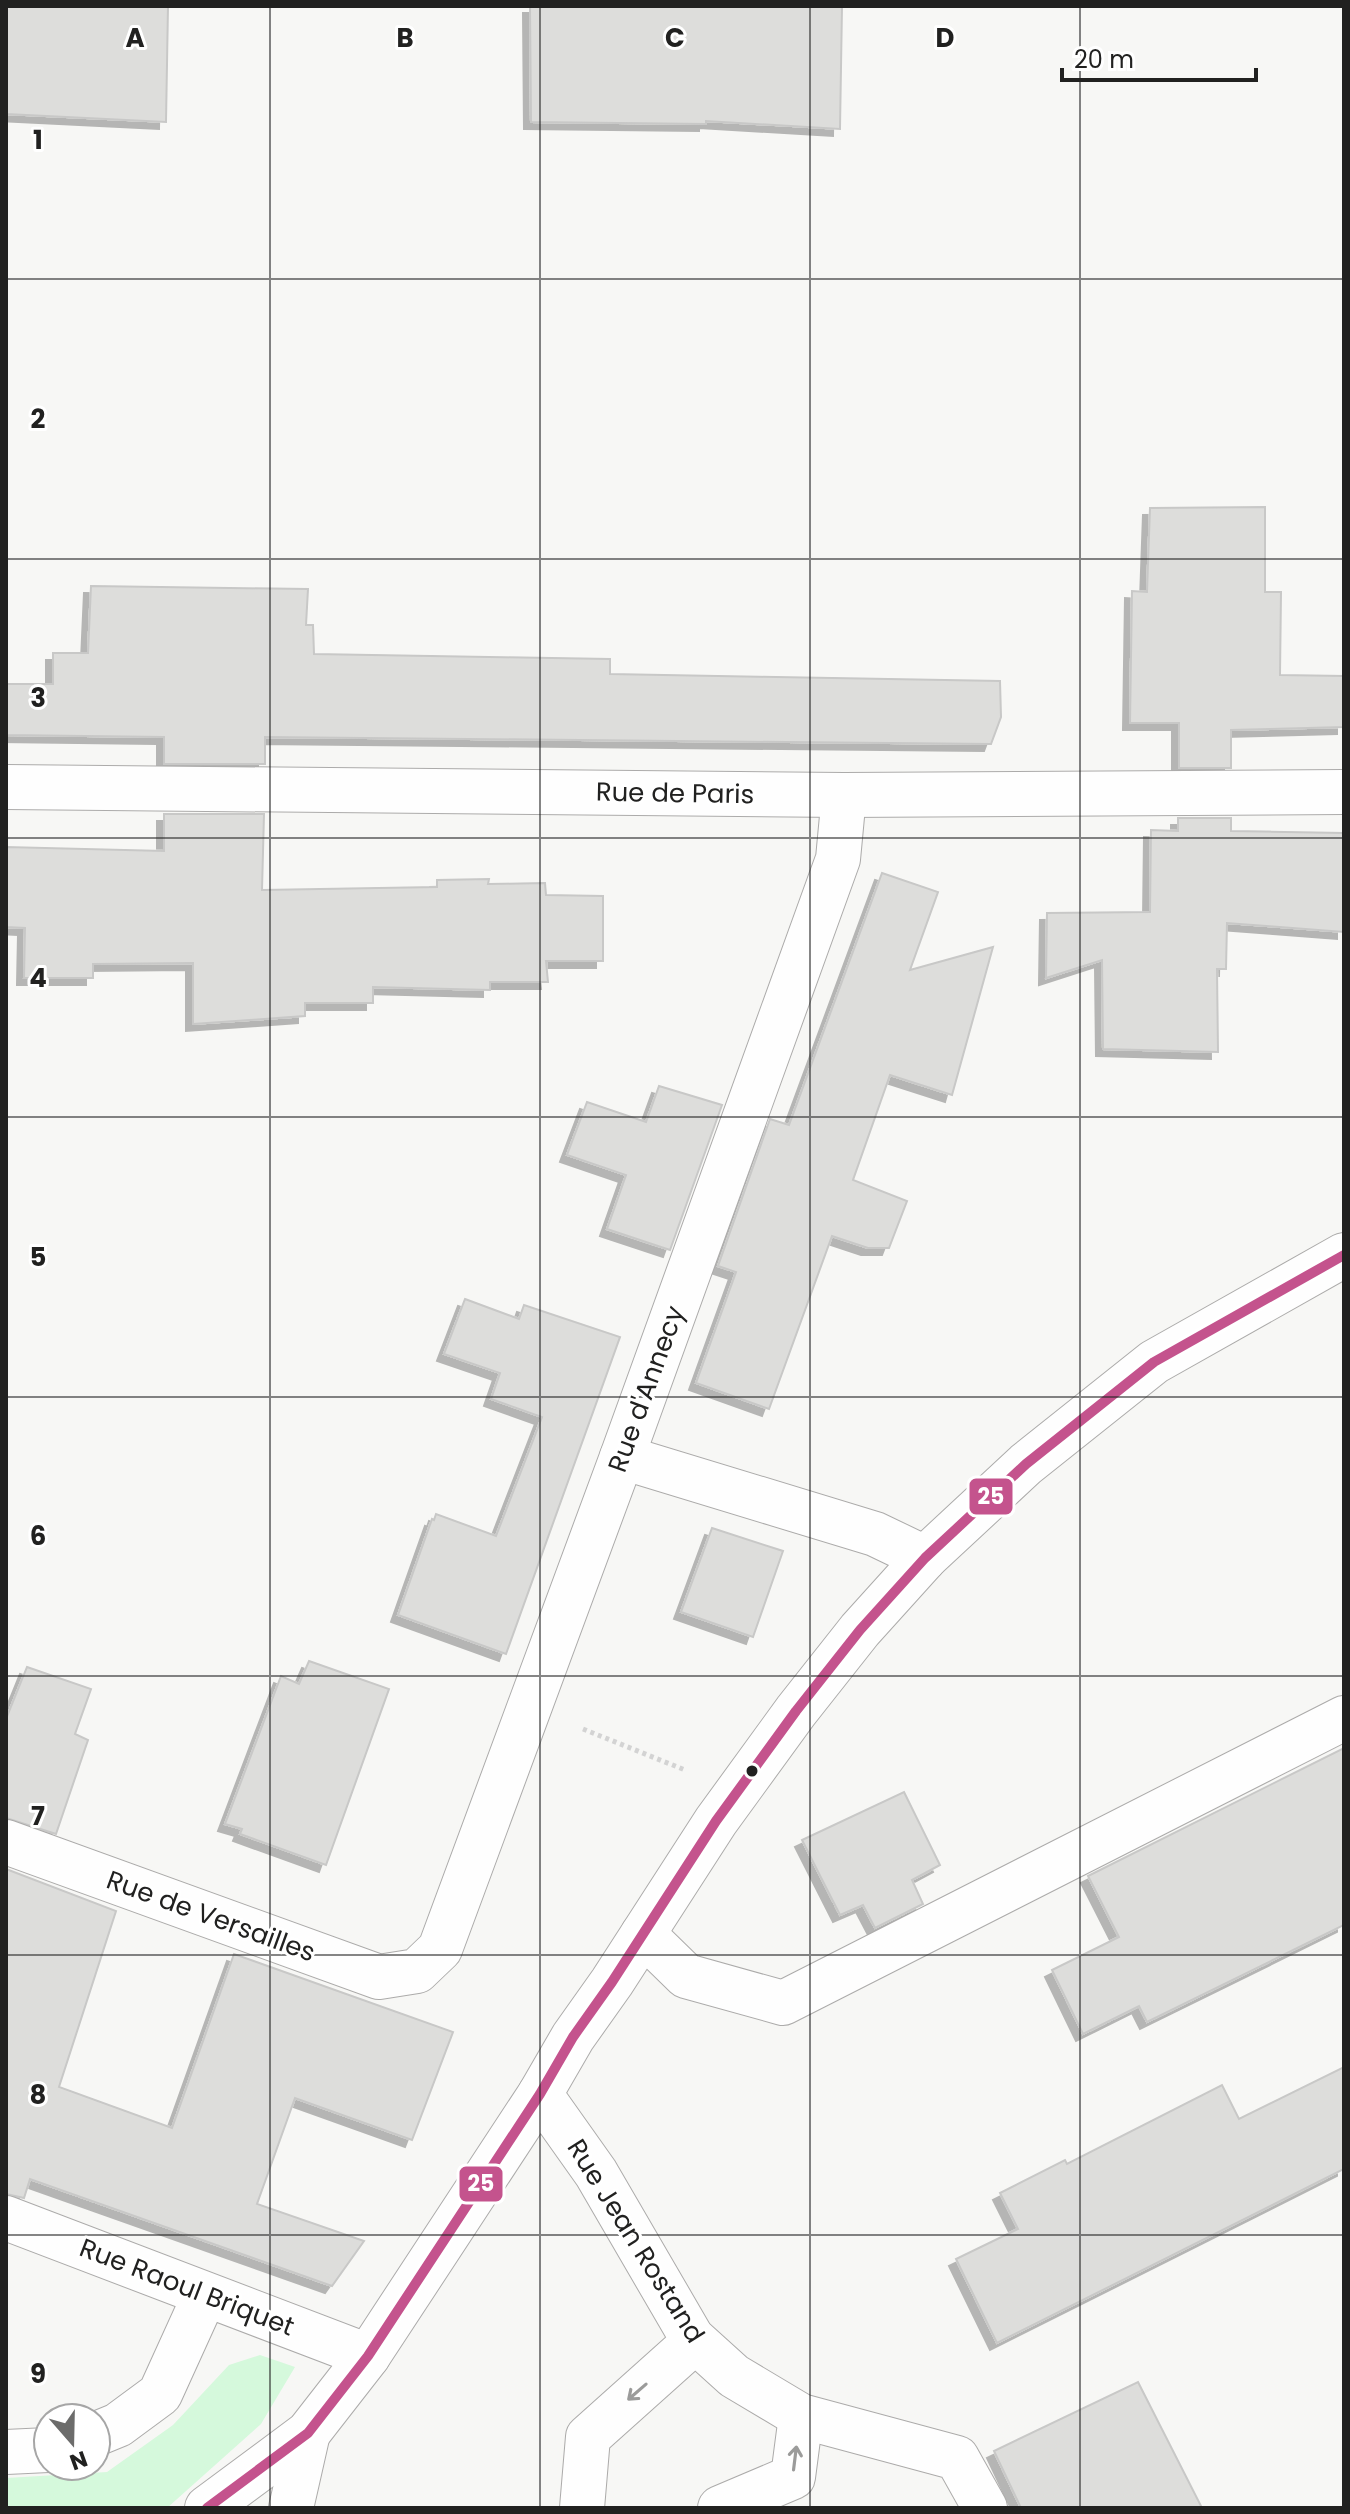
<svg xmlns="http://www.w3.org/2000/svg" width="1350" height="2514" viewBox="0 0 1350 2514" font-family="Poppins,sans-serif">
	<defs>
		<filter id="shadow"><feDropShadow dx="-7" dy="7" stdDeviation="0" flood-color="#0004"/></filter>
	</defs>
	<rect width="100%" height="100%" fill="#f7f7f5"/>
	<path fill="#d5f9dc" d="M 260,2355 L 295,2367 L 261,2424 L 167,2508 L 6,2508 L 6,2478 L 107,2472 L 173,2425 L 229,2365 Z"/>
	<g fill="#dddddb" stroke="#c8c8c7" stroke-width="2" filter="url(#shadow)">
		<path d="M 6,6 L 168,6 L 166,122 L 6,114 Z"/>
		<path d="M 530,6 L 842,6 L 840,129 L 706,121 L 706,124 L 531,122 Z"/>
		<path d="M 1265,507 L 1265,592 L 1281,592 L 1280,675 L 1344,676 L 1344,727 L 1231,730 L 1231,768 L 1179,768 L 1179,723 L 1130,723 L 1132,591 L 1147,592 L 1150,508 Z"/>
		<path d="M 91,586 L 308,589 L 306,625 L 313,625 L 314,654 L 610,659 L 610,674 L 1000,681 L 1001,717 L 991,744 L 265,737 L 265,764 L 164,764 L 164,737 L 6,735 L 6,684 L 53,684 L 53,653 L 88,653 Z"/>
		<path d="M 164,814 L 264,814 L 262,890 L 437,887 L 437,880 L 489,879 L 488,884 L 545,883 L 546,895 L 603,896 L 603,961 L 546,961 L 548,982 L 490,982 L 490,990 L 373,987 L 373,1003 L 305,1003 L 305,1016 L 193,1024 L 193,963 L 93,964 L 93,978 L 24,978 L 25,928 L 6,927 L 6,847 L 164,851 Z"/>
		<path d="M 1178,818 L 1231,818 L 1231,831 L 1344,833 L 1344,932 L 1227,923 L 1226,969 L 1217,969 L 1218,1052 L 1103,1049 L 1102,960 L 1046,978 L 1047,913 L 1150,912 L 1151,830 L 1178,831 Z"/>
		<path d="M 882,873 L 938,892 L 910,970 L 993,947 L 952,1095 L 890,1075 L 853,1180 L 907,1201 L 889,1248 L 868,1248 L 832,1236 L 769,1409 L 696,1383 L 736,1272 L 718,1266 L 770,1119 L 789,1125 Z"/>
		<path d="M 659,1086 L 722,1105 L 670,1250 L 607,1229 L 626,1175 L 567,1155 L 587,1102 L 646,1122 Z"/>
		<path d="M 465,1299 L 519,1319 L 524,1305 L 620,1337 L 506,1654 L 398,1615 L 432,1519 L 434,1520 L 436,1514 L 496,1536 L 542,1417 L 491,1399 L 500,1373 L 444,1354 Z"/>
		<path d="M 712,1528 L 783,1551 L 753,1637 L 681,1612 Z"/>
		<path d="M 309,1661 L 389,1689 L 326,1865 L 240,1834 L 242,1829 L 225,1824 L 281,1676 L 299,1684 Z"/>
		<path d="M 27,1667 L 91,1689 L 75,1734 L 88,1740 L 56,1834 L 6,1818 L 6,1719 Z"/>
		<path d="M 1344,1748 L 1344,1925 L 1147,2022 L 1139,2006 L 1083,2034 L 1052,1970 L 1119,1937 L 1088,1876 Z"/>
		<path d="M 904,1792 L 940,1865 L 912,1880 L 923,1904 L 875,1928 L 863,1905 L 840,1915 L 802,1840 Z"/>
		<path d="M 6,1869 L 116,1911 L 59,2087 L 172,2128 L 234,1954 L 453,2032 L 412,2140 L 295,2098 L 257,2204 L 364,2241 L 332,2286 L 30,2179 L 24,2198 L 6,2194 Z"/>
		<path d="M 1344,2067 L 1344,2169 L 997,2343 L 956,2259 L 1018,2229 L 1000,2193 L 1065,2160 L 1067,2164 L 1222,2085 L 1239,2119 Z"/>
		<path d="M 1138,2382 L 1202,2508 L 1021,2508 L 994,2451 Z"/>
	</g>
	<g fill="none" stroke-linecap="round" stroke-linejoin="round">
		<defs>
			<g id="minor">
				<path d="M 6,787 L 844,795 L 1344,792"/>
				<path d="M 622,1457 L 875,1534 L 925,1558"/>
				<path d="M 6,1842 L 379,1977 L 417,1971 L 440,1949 L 622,1457 L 838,859 L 844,795"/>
				<path d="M 643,1934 L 686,1976 L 783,2003 L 1344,1718"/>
				<path d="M 540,2094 L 596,2173 L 692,2338 L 734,2376 L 801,2416 L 957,2458 L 985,2508"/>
				<path d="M 6,2218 L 368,2356"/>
				<path d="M 96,2434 L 118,2425 L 160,2394 L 205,2295"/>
				<path d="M 6,2452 L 48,2450"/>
				<path d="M 207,2508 L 308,2433 L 368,2356 L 540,2094 L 573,2037 L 612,1982 L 716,1821 L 796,1711 L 860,1630 L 925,1558 L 1026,1464 L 1154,1362 L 1344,1255"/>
				<path d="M 291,2508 L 308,2433"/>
				<path d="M 582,2508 L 588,2437 L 684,2351 L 692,2338"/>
				<path d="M 720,2508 L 793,2477 L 801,2416"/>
			</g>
		</defs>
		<use href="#minor" stroke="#acabaa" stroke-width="46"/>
		<path stroke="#d3d3d3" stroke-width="5" stroke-dasharray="4 4" stroke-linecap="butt" d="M 583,1729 L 685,1770"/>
		<use href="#minor" stroke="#fefefe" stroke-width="44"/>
		<defs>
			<path id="bus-1" d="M 207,2508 L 308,2433 L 368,2356 L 540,2094 L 573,2037 L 612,1982 L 716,1821 L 796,1711 L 860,1630 L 925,1558 L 1026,1464 L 1154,1362 L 1344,1255"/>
		</defs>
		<use href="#bus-1" stroke="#fff" stroke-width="16"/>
		<use href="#bus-1" stroke="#c4538d" stroke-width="10"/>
	</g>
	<defs><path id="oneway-shaft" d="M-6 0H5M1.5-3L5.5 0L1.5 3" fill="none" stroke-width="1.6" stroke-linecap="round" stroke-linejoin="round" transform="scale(2)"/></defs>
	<g stroke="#9b9b9a">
		<use href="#oneway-shaft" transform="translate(637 2392) rotate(139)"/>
		<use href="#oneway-shaft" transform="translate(795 2458) rotate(-83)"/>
	</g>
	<path fill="none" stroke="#212120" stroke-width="2" stroke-opacity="0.55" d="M 270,6 L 270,2508M 540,6 L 540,2508M 810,6 L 810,2508M 1080,6 L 1080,2508M 6,279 L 1344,279M 6,559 L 1344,559M 6,838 L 1344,838M 6,1117 L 1344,1117M 6,1397 L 1344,1397M 6,1676 L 1344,1676M 6,1955 L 1344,1955M 6,2235 L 1344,2235"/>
	<circle fill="#212120" stroke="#fff" stroke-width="3" cx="752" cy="1771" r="7"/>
	<g text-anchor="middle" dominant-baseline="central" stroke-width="6" stroke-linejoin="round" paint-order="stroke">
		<g font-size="26" fill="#212120" stroke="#fff">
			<text transform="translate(675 793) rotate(1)">Rue de Paris</text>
			<text transform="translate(646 1389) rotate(-70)">Rue d'Annecy</text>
			<text transform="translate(211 1916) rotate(20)">Rue de Versailles</text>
			<text transform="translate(636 2241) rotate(58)">Rue Jean Rostand</text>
			<text transform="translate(187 2287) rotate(21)">Rue Raoul Briquet</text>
		</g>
	</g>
	<g font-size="26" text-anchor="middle" font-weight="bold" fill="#212120" stroke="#fff" stroke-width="6" stroke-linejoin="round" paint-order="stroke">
		<text x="135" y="47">A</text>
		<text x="405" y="47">B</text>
		<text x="675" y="47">C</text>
		<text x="945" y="47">D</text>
		<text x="38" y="149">1</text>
		<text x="38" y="428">2</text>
		<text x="38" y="707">3</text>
		<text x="38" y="987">4</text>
		<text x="38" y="1266">5</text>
		<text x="38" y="1545">6</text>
		<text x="38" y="1825">7</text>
		<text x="38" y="2104">8</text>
		<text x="38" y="2383">9</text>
	</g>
	<g stroke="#fff" stroke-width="3">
		<rect x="968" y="1477" width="46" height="39" rx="8" fill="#c4538d"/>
		<rect x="458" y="2165" width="46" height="38" rx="8" fill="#c4538d"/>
	</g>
	<g font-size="22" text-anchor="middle" font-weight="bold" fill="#fff">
		<text x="991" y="1504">25</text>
		<text x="481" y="2191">25</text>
	</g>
	<rect width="1350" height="2514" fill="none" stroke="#212120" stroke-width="16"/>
	<g transform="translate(72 2442) rotate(160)"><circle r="38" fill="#ffffff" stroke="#a6a6a6" stroke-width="2"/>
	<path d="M0-6L14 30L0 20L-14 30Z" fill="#6c6c6b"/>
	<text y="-12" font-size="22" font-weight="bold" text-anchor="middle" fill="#212120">N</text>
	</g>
	<path d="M1062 68v12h194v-12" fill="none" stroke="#212120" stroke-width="4"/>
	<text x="1074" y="68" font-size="24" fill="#212120" stroke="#ffffff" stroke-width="6" paint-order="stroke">20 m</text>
</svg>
